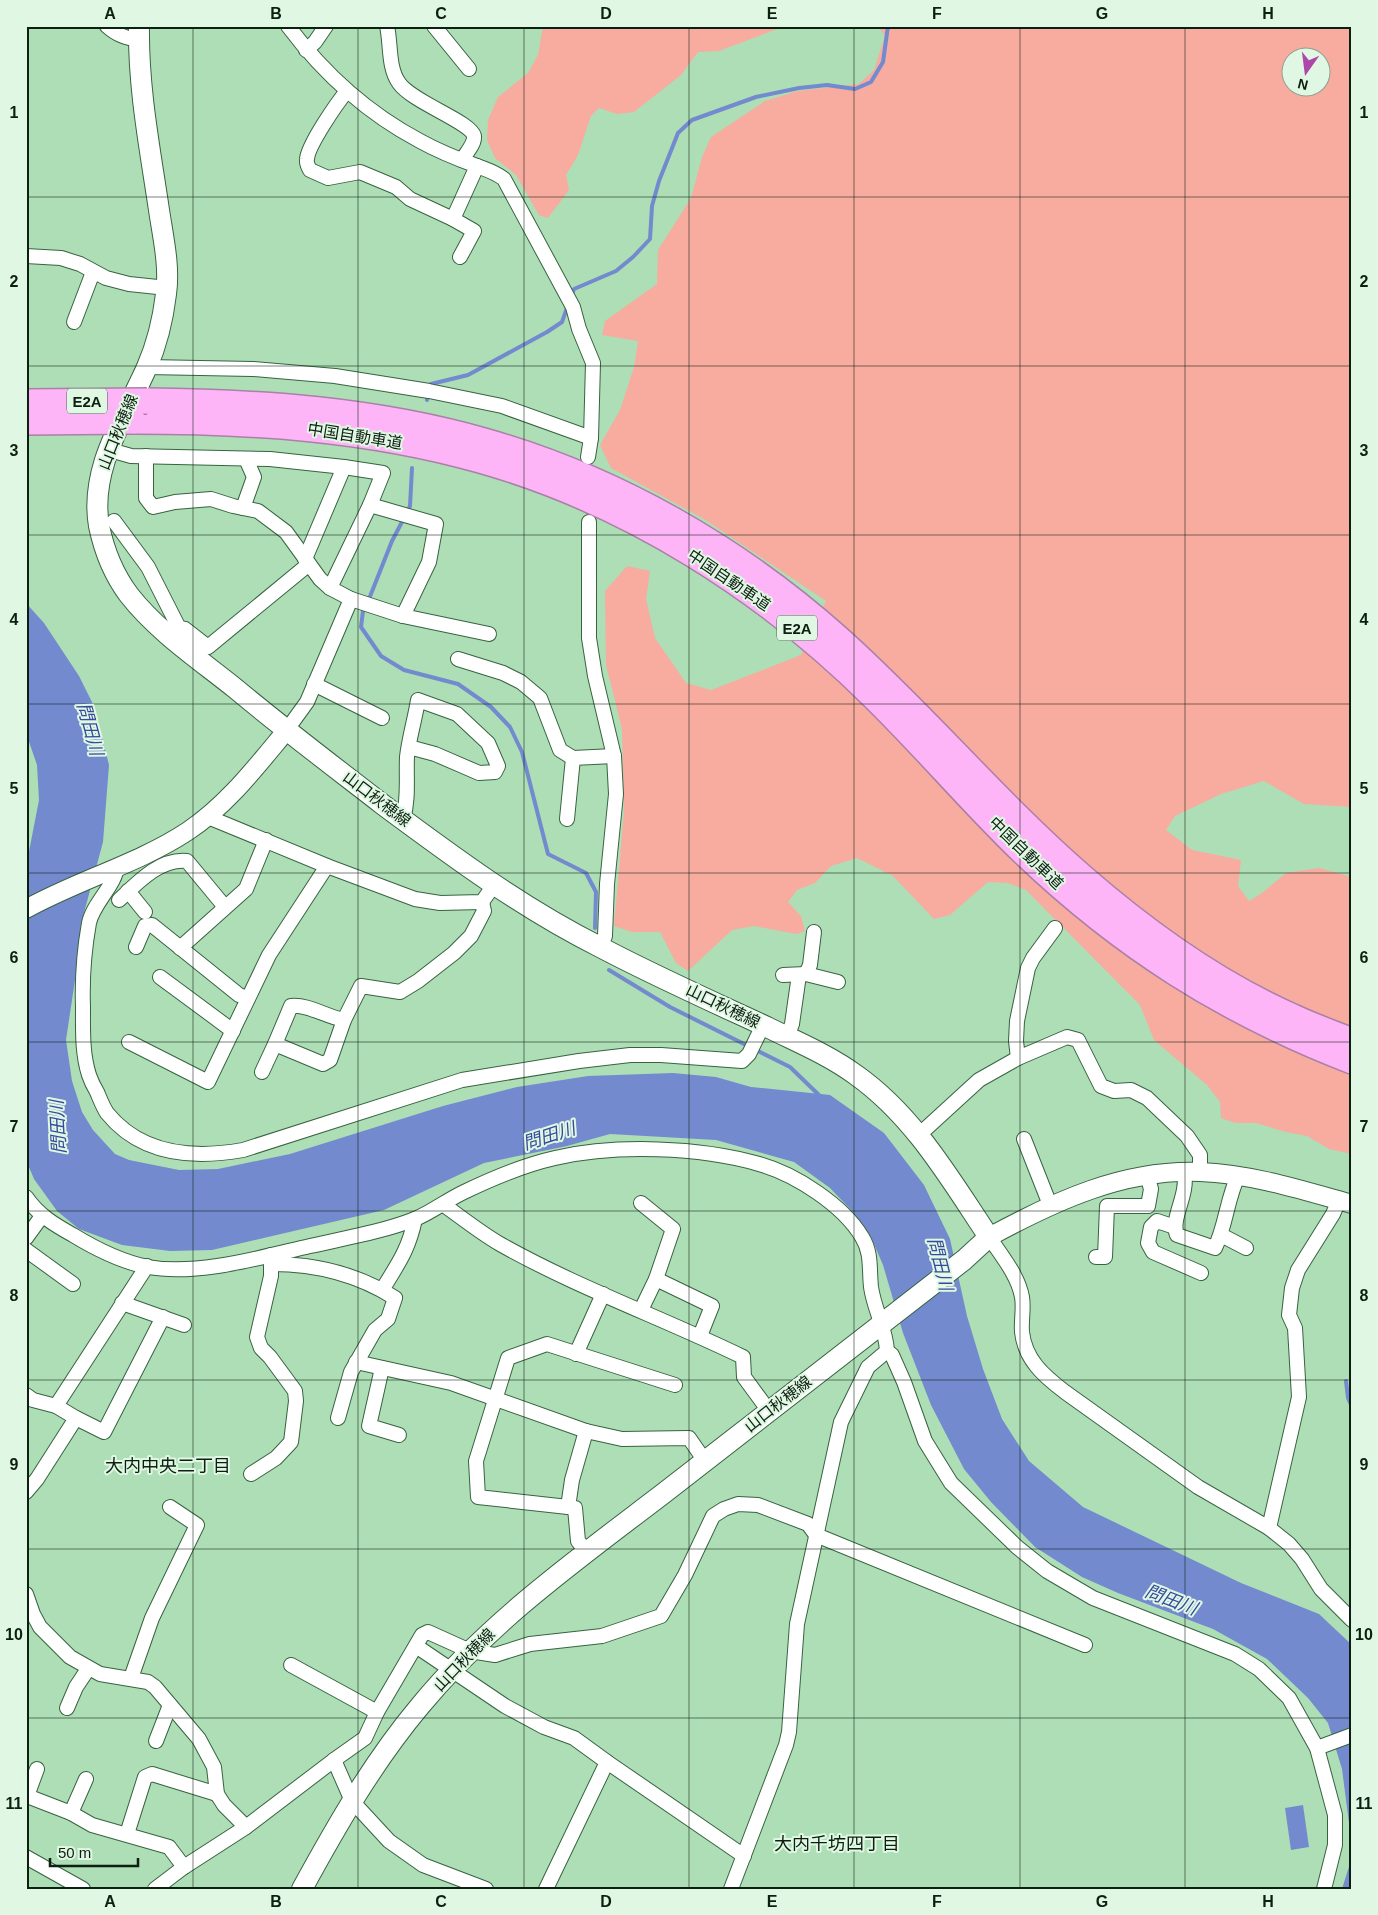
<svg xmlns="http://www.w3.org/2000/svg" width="1378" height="1915" viewBox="0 0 1378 1915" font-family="Helvetica,'Noto Sans JP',sans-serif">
	<rect width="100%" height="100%" fill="#aedeb6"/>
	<g fill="#f8ab9f" fill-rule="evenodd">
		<path d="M 543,26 L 785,26 L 719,51 L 698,52 L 681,75 L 634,112 L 617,114 L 599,108 L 591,116 L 578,155 L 566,175 L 569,190 L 548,218 L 539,215 L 516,175 L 495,158 L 487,140 L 488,120 L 498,97 L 528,73 L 538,55 Z"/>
		<path d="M 878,26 L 1352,26 L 1352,807 L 1304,804 L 1264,781 L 1221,794 L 1175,816 L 1166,830 L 1192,850 L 1241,860 L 1238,886 L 1249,901 L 1262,893 L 1286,873 L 1319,868 L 1352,877 L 1352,1154 L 1329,1149 L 1307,1136 L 1286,1132 L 1256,1123 L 1235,1123 L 1221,1118 L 1220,1102 L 1207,1085 L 1154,1040 L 1140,1005 L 1026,890 L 1008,883 L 988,882 L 950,915 L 934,919 L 893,876 L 857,858 L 831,866 L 815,883 L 797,890 L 788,902 L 801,916 L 805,931 L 796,934 L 754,926 L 732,930 L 688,971 L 676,963 L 660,932 L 632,932 L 614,926 L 624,811 L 622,729 L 606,665 L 605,591 L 627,566 L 650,571 L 646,599 L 655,638 L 686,683 L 711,690 L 801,655 L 826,601 L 704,519 L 611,468 L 600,445 L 620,410 L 634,367 L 638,341 L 602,335 L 605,321 L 657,284 L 658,250 L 691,198 L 702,157 L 711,137 L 765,101 L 798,91 L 859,84 L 874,70 L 885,36 ZM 1290,58 L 1320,58 L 1320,88 L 1290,88 Z"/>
	</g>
	<g fill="#738acf">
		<path d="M 26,603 L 44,623 L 79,676 L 94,706 L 109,765 L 103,842 L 81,924 L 75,980 L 66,1040 L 72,1081 L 82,1112 L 93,1130 L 115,1154 L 129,1160 L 179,1170 L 218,1169 L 290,1154 L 443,1106 L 517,1087 L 588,1076 L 673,1073 L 716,1077 L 751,1087 L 830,1095 L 884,1133 L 924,1185 L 950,1239 L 967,1316 L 983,1369 L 1002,1419 L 1029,1461 L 1083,1507 L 1241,1583 L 1319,1614 L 1352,1645 L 1352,1889 L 1342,1889 L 1351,1860 L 1349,1823 L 1342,1769 L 1328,1723 L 1308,1698 L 1267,1659 L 1213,1629 L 1118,1593 L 1082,1577 L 1035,1547 L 991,1502 L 964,1469 L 931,1405 L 903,1333 L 883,1265 L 871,1237 L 853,1212 L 830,1188 L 794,1162 L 716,1140 L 610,1134 L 567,1146 L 484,1163 L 384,1210 L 212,1250 L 170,1251 L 122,1245 L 79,1229 L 57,1211 L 34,1179 L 26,1160 L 26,867 L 39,800 L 37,765 L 26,733 Z"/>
		<path d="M 1303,1805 L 1309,1847 L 1291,1850 L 1285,1808 Z"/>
	</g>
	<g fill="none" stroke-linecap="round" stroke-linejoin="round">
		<g stroke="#738acf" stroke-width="4">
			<path d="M 571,297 L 574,289 L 616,271 L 633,257 L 650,239 L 652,206 L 659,181 L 678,133 L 692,120 L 756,97 L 799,88 L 827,85 L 855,89 L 871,82 L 883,62 L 888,26"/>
			<path d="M 427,400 L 431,384 L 468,375 L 547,332 L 562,322 L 568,305"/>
			<path d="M 407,512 L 410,506 L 412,468"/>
			<path d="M 369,599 L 392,541 L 404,518"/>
			<path d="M 363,611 L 361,627 L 381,656 L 404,670 L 458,684 L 491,707 L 510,727 L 522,752 L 548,854 L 586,873 L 596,892 L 595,928"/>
			<path d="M 609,970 L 670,1007 L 790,1067 L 820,1096"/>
			<path d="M 1346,1381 L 1348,1398 L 1352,1407"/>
		</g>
		<defs>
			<g id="minor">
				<path d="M 107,26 C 117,35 126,38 139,40"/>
				<path d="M 288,26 C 324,74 367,113 420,141 C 438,151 458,159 477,166 C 487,170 495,172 504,179 L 573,307 L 579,329 L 593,363 L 591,438 L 588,457"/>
				<path d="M 387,26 C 391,44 388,68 399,83 C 412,102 471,122 474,136 C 475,144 466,153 462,160"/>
				<path d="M 434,26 L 469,69"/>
				<path d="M 306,50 L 315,42 L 326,26"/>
				<path d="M 347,91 C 337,103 308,145 307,159 C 306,163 308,166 310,170 L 328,178 L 360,172 L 396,187 L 410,199 L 453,219 L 477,166"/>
				<path d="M 453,219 L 474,231 L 460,257"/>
				<path d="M 26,256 L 61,258 L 80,264 L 106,278 L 129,284 L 167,288"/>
				<path d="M 74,322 L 93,272"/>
				<path d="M 147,367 L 253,369 L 335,376 L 429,391 L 502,406 L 591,438"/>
				<path d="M 107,451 L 117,452 L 131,456 L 270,459 L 344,467 L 305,559"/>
				<path d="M 146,456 L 146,498 L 153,507 L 175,502 L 211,499 L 233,506 L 258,511 L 286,532 L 320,579 L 330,588 L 351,599"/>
				<path d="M 344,467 L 383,473 L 370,505"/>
				<path d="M 243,508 L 254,477 L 246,459"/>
				<path d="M 114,521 L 148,567 L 179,628 L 175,636"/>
				<path d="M 589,522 L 589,638 L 595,676 L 614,756 L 616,794 L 607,884 L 605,936 L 600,947"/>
				<path d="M 330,588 L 370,505 L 436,524 L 429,562 L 403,616"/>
				<path d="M 179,628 L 185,629 L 208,647 L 309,564"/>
				<path d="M 458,659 L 503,673 L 521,682 L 540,698 L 560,750 L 573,758"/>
				<path d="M 314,684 L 382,718"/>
				<path d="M 286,731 L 307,702 L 351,599 L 403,616 L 489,634"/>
				<path d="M 208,817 L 327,866 L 415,899 L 440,903 L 482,902 L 494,885"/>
				<path d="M 403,819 C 409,799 406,778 407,757 C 409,738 415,719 418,700 L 457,714 L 488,743 L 498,766 L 495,772 L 479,773 L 435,754 L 409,747"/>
				<path d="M 567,819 L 573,758 L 614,756"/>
				<path d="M 117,866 C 116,885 93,903 89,923 C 84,951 82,979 83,1007 C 83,1030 82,1053 89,1075 C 91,1081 94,1087 97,1092 C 100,1099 103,1107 107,1113 C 141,1155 193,1159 243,1150 L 462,1080 L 579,1061 L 630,1055 L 661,1055 L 742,1061 L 749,1054 L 763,1025"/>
				<path d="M 128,891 L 145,912"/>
				<path d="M 119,900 C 137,883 160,858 187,861 L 225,907"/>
				<path d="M 1055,928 L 1033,958 L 1028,968 L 1017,1021 L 1016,1041 L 1018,1058 L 1067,1037 L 1078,1040 L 1101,1086 L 1114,1091 L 1131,1090 L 1147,1098 L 1187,1136 L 1200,1155 L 1200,1172"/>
				<path d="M 136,947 L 145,926 L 152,925 L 239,995 L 247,998"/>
				<path d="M 180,948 L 246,889 L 266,840"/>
				<path d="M 806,974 L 810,965 L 814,932"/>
				<path d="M 783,975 L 806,974 L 838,982"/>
				<path d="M 160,977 L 233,1031"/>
				<path d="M 787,1037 L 792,1024 L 799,975"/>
				<path d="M 129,1042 L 208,1082 L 269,955 L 327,866"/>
				<path d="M 275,1044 L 291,1006 C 308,1004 327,1017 344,1020"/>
				<path d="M 262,1072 L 275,1044 L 323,1064 L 330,1060 L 344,1020 L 361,986 L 400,992 L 418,981 L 454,953 L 471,936 L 484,911 L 482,902"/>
				<path d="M 920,1134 L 979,1080 L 1018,1058"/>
				<path d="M 1024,1139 L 1050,1205"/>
				<path d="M 1184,1173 C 1189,1194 1170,1219 1177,1235 L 1215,1248 C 1226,1225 1227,1199 1238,1176"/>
				<path d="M 26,1197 C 38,1215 55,1225 73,1235 C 96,1249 122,1262 148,1267 C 198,1276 262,1257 310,1246 C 345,1238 382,1232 415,1219 C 432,1212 447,1200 464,1192 C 493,1178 524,1165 555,1158 C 616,1144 700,1147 759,1164 C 795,1174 843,1205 862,1237 C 872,1253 869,1269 871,1287 C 874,1309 886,1329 887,1351 L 868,1367 L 841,1422 L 797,1624 L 789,1732 L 786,1745 L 731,1889"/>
				<path d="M 444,1205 C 462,1218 481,1233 500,1244 C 578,1288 663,1318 743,1357 L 744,1377 L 769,1411"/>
				<path d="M 1175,1227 L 1157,1221 L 1151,1227 L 1148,1243 L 1153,1252 L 1201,1273"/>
				<path d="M 1221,1235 L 1246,1248"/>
				<path d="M 989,1237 C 1001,1255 1018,1275 1022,1297 C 1024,1309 1021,1320 1022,1332 C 1025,1360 1044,1376 1065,1392 L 1198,1487 L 1269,1528 L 1289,1544 L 1302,1559 L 1321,1589 L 1352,1620"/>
				<path d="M 26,1238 L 42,1216"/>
				<path d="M 26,1250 L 73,1284"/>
				<path d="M 1096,1257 L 1105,1257 L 1107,1206 L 1148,1206 L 1151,1189 L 1147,1175"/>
				<path d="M 272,1264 C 316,1264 357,1274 395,1298 L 388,1319 L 375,1330 L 351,1372 L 338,1418"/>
				<path d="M 656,1279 L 712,1306 L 700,1336"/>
				<path d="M 382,1290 C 398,1264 409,1249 415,1219"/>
				<path d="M 122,1303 L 184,1325"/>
				<path d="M 641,1310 L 656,1279 L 673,1229 L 641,1203"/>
				<path d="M 887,1351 L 892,1355 L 904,1382 L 925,1441 L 951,1483 L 1017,1547 L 1047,1571 L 1093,1598 L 1235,1654 L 1259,1669 L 1289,1698 L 1317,1748 L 1335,1815 L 1335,1845 L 1324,1889"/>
				<path d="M 576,1354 L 603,1294"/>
				<path d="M 356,1362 L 451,1383 L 586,1431 L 622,1439 L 689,1438 L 705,1461"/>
				<path d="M 382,1368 L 369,1426 L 399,1435"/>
				<path d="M 26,1395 L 33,1400 L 56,1406"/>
				<path d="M 76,1418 L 104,1432 L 163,1317"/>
				<path d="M 586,1431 L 572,1480 L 568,1507 L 575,1508 L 578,1541 L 587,1552"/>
				<path d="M 251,1474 L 276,1458 L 291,1442 L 296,1401 L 295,1391 L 270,1357 L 261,1348 L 257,1337 L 271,1276 L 271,1255"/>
				<path d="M 26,1492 L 37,1479 L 76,1418 L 56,1406 L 147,1266"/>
				<path d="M 568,1507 L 478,1497 L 476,1461 L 508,1358 L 547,1344 L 675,1385"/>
				<path d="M 1269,1528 L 1299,1397 L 1295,1328 L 1289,1315 L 1292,1288 L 1298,1270 L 1333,1214 L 1339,1200"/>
				<path d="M 26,1594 L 33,1614 L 40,1627 L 70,1657 L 100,1674 L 148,1682 L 155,1687 L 199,1739 L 214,1767 L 217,1794 L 224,1805 L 246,1827"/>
				<path d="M 416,1646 L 505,1706 L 544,1727 L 574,1738 L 607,1762 L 744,1856"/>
				<path d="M 291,1665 L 377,1712"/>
				<path d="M 131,1678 L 152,1618 L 197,1525 L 170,1507"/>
				<path d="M 67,1708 L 76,1687 L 88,1669"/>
				<path d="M 156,1741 L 170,1705"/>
				<path d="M 1317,1748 L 1352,1735"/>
				<path d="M 334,1760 L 352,1801 L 389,1841 L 423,1865 L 486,1889"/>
				<path d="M 37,1769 L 27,1796 L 71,1813 L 92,1825 L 169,1847 L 184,1867"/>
				<path d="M 71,1813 L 86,1779"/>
				<path d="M 127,1834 L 145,1777 L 152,1774 L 217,1794"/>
				<path d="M 26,1857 L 83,1889"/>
				<path d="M 155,1889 L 184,1867 L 246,1827 L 334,1760 L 365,1738 L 377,1712 L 422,1635 L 428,1632 L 470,1651 L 495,1655 L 530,1644 L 602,1636 L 661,1616 L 685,1575 L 713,1516 L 724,1509 L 738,1504 L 758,1505 L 808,1524 L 816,1535 L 1085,1645"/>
				<path d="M 546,1889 L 607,1762"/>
			</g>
			<g id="tertiary">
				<path d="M 26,909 C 78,880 138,864 188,831 C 227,805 256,767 286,731"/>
				<path d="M 989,1237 C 1055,1201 1124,1169 1200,1172 C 1252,1174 1302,1190 1352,1204"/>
			</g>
			<path id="secondary" d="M 139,26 C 138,88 150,149 159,210 C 163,237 170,267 166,294 C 163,319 157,344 147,367 C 125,417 89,468 99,526 C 104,550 114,575 129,595 C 158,632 200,660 236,689 C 284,729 333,766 382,804 C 452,856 522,908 600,947 C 655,976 711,1001 767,1027 C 797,1042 829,1055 856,1075 C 914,1116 950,1179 989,1237 L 964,1260 C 864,1337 764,1415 664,1493 C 579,1558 489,1622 420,1706 C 373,1762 337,1825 302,1889"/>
			<g id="motorway">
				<path d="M 147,401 C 260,402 375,410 484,441 C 615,478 737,548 839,639 C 923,714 996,802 1081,876 C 1144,931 1216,983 1293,1017 C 1312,1026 1332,1033 1352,1041"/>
				<path d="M 133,421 C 250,421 367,428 480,460 C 629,502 765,589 874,697 C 925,747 971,802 1023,852 C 1121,946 1225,1012 1352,1061"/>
			</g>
		</defs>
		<use href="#minor" stroke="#376340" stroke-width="16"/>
		<use href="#tertiary" stroke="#376340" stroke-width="20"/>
		<use href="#secondary" stroke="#376340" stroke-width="22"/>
		<use href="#motorway" stroke="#a980a6" stroke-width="28"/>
		<use href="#minor" stroke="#fff" stroke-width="14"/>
		<use href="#tertiary" stroke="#fff" stroke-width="18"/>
		<use href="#secondary" stroke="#fff" stroke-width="20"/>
		<use href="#motorway" stroke="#fdb5f7" stroke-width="25"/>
		<defs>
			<g id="motorway-bridge">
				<path d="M 26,402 L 147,401"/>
				<path d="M 26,422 L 133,421"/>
			</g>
		</defs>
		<use href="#motorway-bridge" stroke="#a980a6" stroke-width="28" stroke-linecap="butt"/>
		<use href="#motorway-bridge" stroke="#fdb5f7" stroke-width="25"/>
	</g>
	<path fill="none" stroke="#0d1f11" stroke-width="1" stroke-opacity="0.55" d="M 193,26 L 193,1889M 358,26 L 358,1889M 524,26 L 524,1889M 689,26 L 689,1889M 854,26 L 854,1889M 1020,26 L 1020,1889M 1185,26 L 1185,1889M 26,197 L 1352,197M 26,366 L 1352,366M 26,535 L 1352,535M 26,704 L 1352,704M 26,873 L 1352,873M 26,1042 L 1352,1042M 26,1211 L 1352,1211M 26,1380 L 1352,1380M 26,1549 L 1352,1549M 26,1718 L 1352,1718"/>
	<g text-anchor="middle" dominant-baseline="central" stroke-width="4" stroke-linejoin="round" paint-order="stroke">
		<g fill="#e0f8e3" stroke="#4c6050" stroke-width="1">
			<rect x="67" y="388.5" width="40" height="25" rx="4"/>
			<rect x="777" y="615.5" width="40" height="25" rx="4"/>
		</g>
		<g font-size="15" font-weight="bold" fill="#0d1f11">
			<text x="87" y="401">E2A</text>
			<text x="797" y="628">E2A</text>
		</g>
		<g font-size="16" fill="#0d1f11" stroke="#e0f8e3">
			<text transform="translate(118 432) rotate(-68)">山口秋穂線</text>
			<text transform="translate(355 436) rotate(9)">中国自動車道</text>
			<text transform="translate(729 580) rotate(34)">中国自動車道</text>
			<text transform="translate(377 799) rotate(37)">山口秋穂線</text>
			<text transform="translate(1026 853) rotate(44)">中国自動車道</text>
			<text transform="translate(723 1006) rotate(26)">山口秋穂線</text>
			<text transform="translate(778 1404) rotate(-38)">山口秋穂線</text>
			<text transform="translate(464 1660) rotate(-46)">山口秋穂線</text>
		</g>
		<g font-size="18" font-style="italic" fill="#364b9e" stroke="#e0f8e3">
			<text transform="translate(90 729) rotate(75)">問田川</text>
			<text transform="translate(58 1127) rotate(-93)">問田川</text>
			<text transform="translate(549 1136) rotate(-18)">問田川</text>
			<text transform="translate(940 1264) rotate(76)">問田川</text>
			<text transform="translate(1171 1600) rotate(21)">問田川</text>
		</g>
		<g font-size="18" fill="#0d1f11" stroke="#e0f8e3">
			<text x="168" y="1466">大内中央二丁目</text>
			<text x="837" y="1844">大内千坊四丁目</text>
		</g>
	</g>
	<rect width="1378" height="1915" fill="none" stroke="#e0f8e3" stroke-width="55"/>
	<g transform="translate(1306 72) rotate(194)"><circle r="24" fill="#e0f8e3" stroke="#8ca18f"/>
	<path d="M0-4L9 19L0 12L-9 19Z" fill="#af47aa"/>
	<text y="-8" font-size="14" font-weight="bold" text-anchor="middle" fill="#0d1f11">N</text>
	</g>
	<path d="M50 1858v8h88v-8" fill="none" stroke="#0d1f11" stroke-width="2.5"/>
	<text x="58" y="1858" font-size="15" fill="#0d1f11" stroke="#e0f8e3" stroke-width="4" paint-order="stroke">50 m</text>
	<rect x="28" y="28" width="1322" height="1860" fill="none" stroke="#0d1f11" stroke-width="2"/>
	<g font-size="16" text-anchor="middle" font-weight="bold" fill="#0d1f11">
		<text x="110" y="19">A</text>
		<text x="276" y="19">B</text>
		<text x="441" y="19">C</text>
		<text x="606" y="19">D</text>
		<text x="772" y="19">E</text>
		<text x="937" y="19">F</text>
		<text x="1102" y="19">G</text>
		<text x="1268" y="19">H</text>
		<text x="14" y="118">1</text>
		<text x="1364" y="118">1</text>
		<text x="14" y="287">2</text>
		<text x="1364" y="287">2</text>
		<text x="14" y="456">3</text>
		<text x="1364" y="456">3</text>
		<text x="14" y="625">4</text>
		<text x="1364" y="625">4</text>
		<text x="14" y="794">5</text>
		<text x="1364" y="794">5</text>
		<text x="14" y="963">6</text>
		<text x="1364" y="963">6</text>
		<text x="14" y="1132">7</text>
		<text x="1364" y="1132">7</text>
		<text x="14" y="1301">8</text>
		<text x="1364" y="1301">8</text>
		<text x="14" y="1470">9</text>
		<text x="1364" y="1470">9</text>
		<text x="14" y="1640">10</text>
		<text x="1364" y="1640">10</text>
		<text x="14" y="1809">11</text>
		<text x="1364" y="1809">11</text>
		<text x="110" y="1907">A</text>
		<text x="276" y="1907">B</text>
		<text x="441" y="1907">C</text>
		<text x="606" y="1907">D</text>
		<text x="772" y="1907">E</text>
		<text x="937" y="1907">F</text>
		<text x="1102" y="1907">G</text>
		<text x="1268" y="1907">H</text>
	</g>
</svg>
